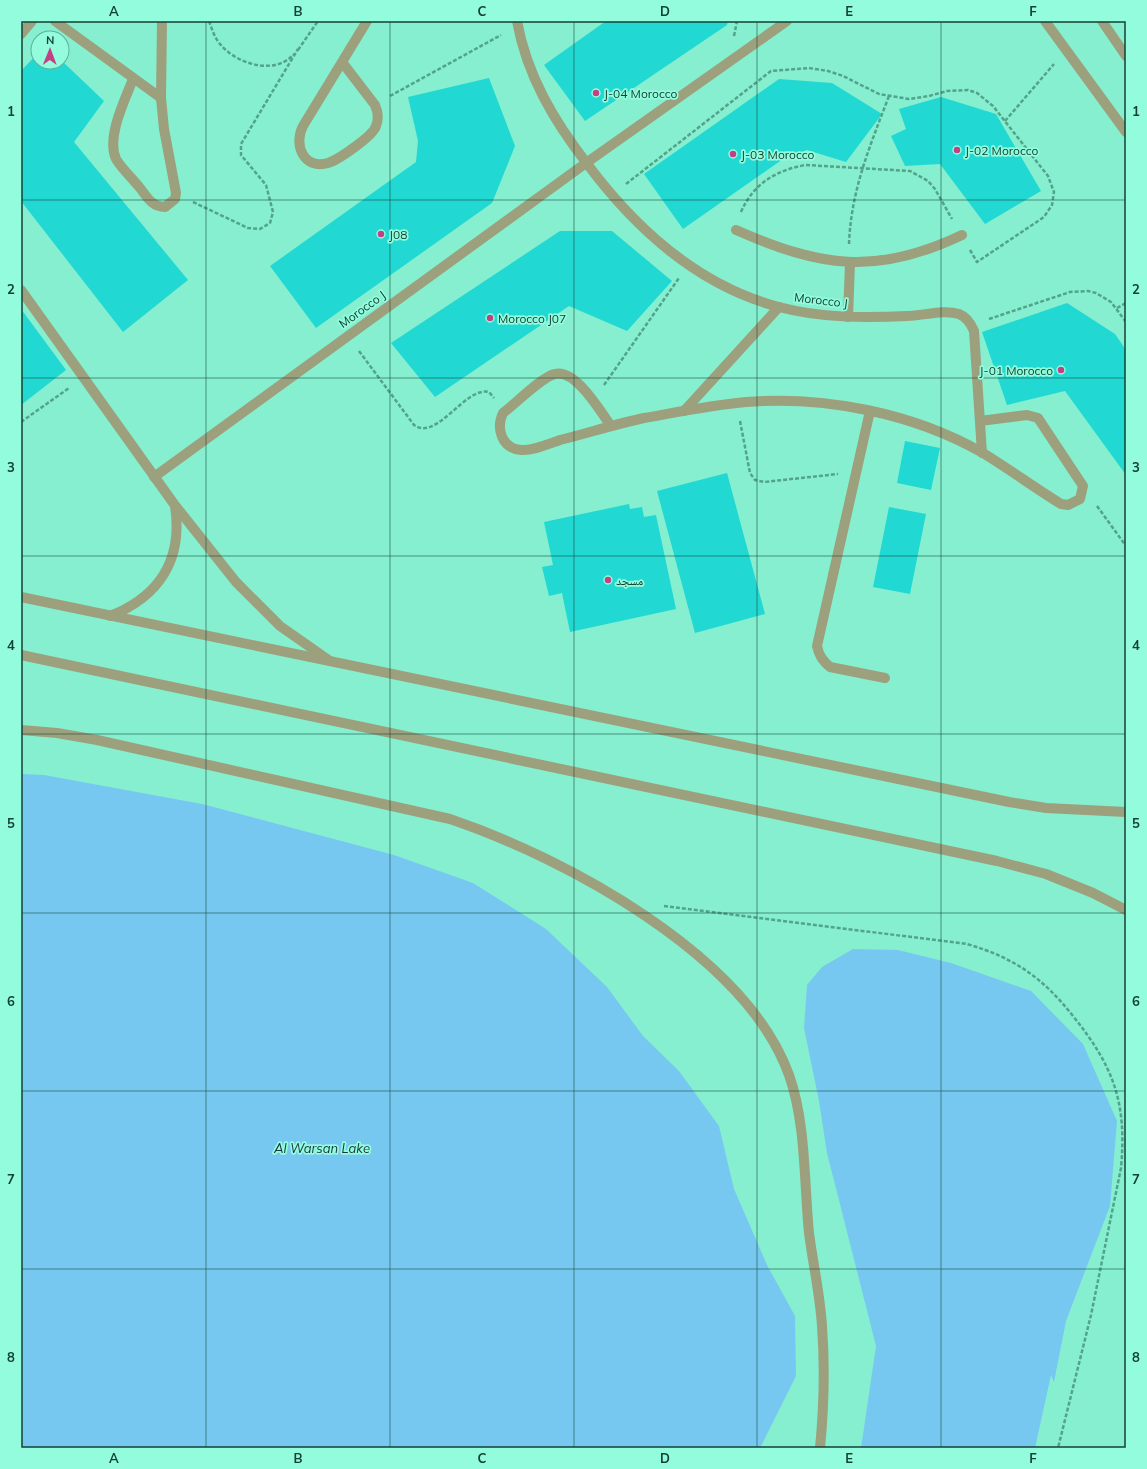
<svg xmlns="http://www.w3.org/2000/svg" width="1147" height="1469" viewBox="0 0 1147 1469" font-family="Mulish,'Noto Naskh Arabic',sans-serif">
	<rect width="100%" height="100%" fill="#85efcf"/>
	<g fill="#76c8f1">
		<path d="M 21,774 L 44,775 L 202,804 L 394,855 L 473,883 L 546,929 L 607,987 L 643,1036 L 679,1071 L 719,1126 L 734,1189 L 767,1265 L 795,1316 L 796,1376 L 760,1448 L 21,1448 Z"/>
		<path d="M 853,949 L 898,950 L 951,963 L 1031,991 L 1083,1044 L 1117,1121 L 1110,1206 L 1066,1321 L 1054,1382 L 1051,1375 L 1035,1448 L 861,1448 L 876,1346 L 827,1153 L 819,1101 L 804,1028 L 807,985 L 822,967 Z"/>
	</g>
	<g fill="#22d8d3">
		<path d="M 606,21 L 728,21 L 727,25 L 585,121 L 544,65 Z"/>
		<path d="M 38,53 L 38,62 L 62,61 L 104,101 L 74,142 L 188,280 L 123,332 L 21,201 L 21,71 Z"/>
		<path d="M 489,78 L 515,146 L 492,203 L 316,328 L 270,266 L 416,162 L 418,141 L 408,97 Z"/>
		<path d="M 779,79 L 832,83 L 882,114 L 846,162 L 807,150 L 783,159 L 683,229 L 644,174 Z"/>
		<path d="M 941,97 L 996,114 L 1041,191 L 985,224 L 940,164 L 905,166 L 891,136 L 906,129 L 899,109 Z"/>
		<path d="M 560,231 L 612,231 L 672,281 L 627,331 L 569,306 L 435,397 L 391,343 Z"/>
		<path d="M 1067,303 L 1115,334 L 1126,350 L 1126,475 L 1065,391 L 1007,405 L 982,332 Z"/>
		<path d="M 21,309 L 66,370 L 21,405 Z"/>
		<path d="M 905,441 L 940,448 L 931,490 L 897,483 Z"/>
		<path d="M 727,473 L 765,614 L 695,633 L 657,491 Z"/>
		<path d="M 629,504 L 630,509 L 642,507 L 644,517 L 656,515 L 676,609 L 570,632 L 562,593 L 549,596 L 542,567 L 553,565 L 544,522 Z"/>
		<path d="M 889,507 L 926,514 L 910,594 L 873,587 Z"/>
	</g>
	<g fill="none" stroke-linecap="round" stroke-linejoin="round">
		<g stroke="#53a38c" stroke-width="2.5" stroke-dasharray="4 2" stroke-linecap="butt">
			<path d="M 209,21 C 212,29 214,37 220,44 C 236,64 275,76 294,54"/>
			<path d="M 734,36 L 737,21"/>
			<path d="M 298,50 L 318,21"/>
			<path d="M 390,96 L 501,35"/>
			<path d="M 1005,121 L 1054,64"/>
			<path d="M 626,184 L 771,71 L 809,68 L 828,71 L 843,76 L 879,94 L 909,99 L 929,96 L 947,91 L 968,90 L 977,93 L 993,106 L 1048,176 L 1054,192 L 1052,205 L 1044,217 L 977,262 L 970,250"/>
			<path d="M 193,202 L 248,228 L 260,229 L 270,223 L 273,212 L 266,185 L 241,155 L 241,144 L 298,49"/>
			<path d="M 741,212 C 753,184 776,170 806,165 L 910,171 L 928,181 L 935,189 L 952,219"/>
			<path d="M 849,244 C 851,190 870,146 889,96"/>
			<path d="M 1117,308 L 1126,303"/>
			<path d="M 989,319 L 1070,292 L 1088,291 L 1096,293 L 1111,302 L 1126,322"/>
			<path d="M 359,351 L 414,425 C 437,442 465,386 489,392 L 494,398"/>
			<path d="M 604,385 L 679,278"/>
			<path d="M 740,421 L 750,473 L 755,480 L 764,482 L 838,474"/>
			<path d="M 21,422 L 69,388"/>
			<path d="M 1097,506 L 1126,546"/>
			<path d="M 664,906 L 967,944 C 1015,958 1043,978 1073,1016 C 1114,1067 1127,1103 1121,1168 L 1091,1315 L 1058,1448"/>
		</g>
		<path stroke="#9da07d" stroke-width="10" d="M 870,411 L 817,646 C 819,656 823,661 830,667 L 885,678"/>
		<g stroke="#9da07d" stroke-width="10">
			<path d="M 55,21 L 161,98"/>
			<path d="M 517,21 C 527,76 554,121 588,165 C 636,229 699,286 779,307 C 820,318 865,318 907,316 C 923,316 943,309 959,314 C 967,317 971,324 974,331 L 982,453"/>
			<path d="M 21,34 L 32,21"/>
			<path d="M 342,62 L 375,105 C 378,112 379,119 376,126 C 373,136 338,160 328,163 C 304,170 293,145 303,126 L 367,21"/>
			<path d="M 133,79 C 125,100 106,137 116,159 C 122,169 132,178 140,188 C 147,197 152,207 165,207 L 175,199 L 176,193 L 164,129 L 161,98 L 162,21"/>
			<path d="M 736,230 C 820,267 876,276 962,235"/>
			<path d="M 21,290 L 174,504 L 236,582 L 280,626 L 330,661"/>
			<path d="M 848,317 L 850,263"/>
			<path d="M 684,411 L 779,307"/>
			<path d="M 611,426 C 600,411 576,369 555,374 C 543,376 515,404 503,413 C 496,428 501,448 521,450 C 533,451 548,444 560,440 C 588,433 616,424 644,418 C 678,412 712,405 746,402 C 826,396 913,413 983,453 C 1009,469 1035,488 1061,504 L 1068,505 L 1080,499 L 1083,486 L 1038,418 L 1027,415 L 980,421"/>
			<path d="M 154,477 L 586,163 L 787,21"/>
			<path d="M 110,616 C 160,596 183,559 175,506"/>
			<path d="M 21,730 L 57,733 L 97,740 L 450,819 C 565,858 746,955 789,1075 C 806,1122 804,1183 809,1233 C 813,1264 820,1294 822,1326 C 825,1367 824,1407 820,1448"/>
		</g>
		<g stroke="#9da07d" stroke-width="10">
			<path d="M 1045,21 L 1126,132"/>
			<path d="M 1102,21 L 1126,56"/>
			<path d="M 21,597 L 1009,802 L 1046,808 L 1126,812"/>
			<path d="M 21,655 L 997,861 L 1046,874 L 1093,893 L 1126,910"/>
		</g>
	</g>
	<path fill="none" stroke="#134135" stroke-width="1" stroke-opacity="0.55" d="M 206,21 L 206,1448M 390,21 L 390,1448M 574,21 L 574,1448M 757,21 L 757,1448M 941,21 L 941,1448M 21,200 L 1126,200M 21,378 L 1126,378M 21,556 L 1126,556M 21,734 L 1126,734M 21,913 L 1126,913M 21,1091 L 1126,1091M 21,1269 L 1126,1269"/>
	<g fill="#c44085" stroke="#92fcdc" stroke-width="1.5">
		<circle cx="596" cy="93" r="4"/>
		<circle cx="957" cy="150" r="4"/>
		<circle cx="733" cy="154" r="4"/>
		<circle cx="381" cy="234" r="4"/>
		<circle cx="490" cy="318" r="4"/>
		<circle cx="1061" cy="370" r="4"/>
		<circle cx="608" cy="580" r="4"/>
	</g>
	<g text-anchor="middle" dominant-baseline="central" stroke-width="3.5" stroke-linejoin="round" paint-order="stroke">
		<g font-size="12" fill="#134135" stroke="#92fcdc" text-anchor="start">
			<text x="604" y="93">J-04 Morocco</text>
			<text x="965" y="150">J-02 Morocco</text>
			<text x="741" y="154">J-03 Morocco</text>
			<text x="389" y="234">J08</text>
			<text x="498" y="318">Morocco J07</text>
			<text x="1053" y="370" text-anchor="end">J-01 Morocco</text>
			<text x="616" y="580">مسجد</text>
		</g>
		<g font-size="12" fill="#134135" stroke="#92fcdc">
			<text transform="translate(821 300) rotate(7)">Morocco J</text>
			<text transform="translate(362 309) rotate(-36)">Morocco J</text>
		</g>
		<g font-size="13" font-style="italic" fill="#1b3441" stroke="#92fcdc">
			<text x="322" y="1148">Al Warsan Lake</text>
		</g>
	</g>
	<rect width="1147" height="1469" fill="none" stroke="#92fcdc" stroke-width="44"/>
	<g transform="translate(50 50) rotate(1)"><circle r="19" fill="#92fcdc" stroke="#5fb199"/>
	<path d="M0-3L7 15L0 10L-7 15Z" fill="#c44085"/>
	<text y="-6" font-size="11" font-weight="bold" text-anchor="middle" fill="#134135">N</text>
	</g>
	<rect x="22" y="22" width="1103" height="1425" fill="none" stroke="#134135" stroke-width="1.5"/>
	<g font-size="13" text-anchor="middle" font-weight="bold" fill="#134135">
		<text x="114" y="16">A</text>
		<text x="298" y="16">B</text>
		<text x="482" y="16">C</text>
		<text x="665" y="16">D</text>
		<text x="849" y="16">E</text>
		<text x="1033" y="16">F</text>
		<text x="11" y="116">1</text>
		<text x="1136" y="116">1</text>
		<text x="11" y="294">2</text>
		<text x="1136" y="294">2</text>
		<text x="11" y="472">3</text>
		<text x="1136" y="472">3</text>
		<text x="11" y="650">4</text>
		<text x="1136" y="650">4</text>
		<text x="11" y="828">5</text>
		<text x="1136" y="828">5</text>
		<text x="11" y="1006">6</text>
		<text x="1136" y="1006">6</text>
		<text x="11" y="1184">7</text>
		<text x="1136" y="1184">7</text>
		<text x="11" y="1362">8</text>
		<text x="1136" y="1362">8</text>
		<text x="114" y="1463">A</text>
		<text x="298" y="1463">B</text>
		<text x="482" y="1463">C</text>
		<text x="665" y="1463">D</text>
		<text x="849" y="1463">E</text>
		<text x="1033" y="1463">F</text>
	</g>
</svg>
